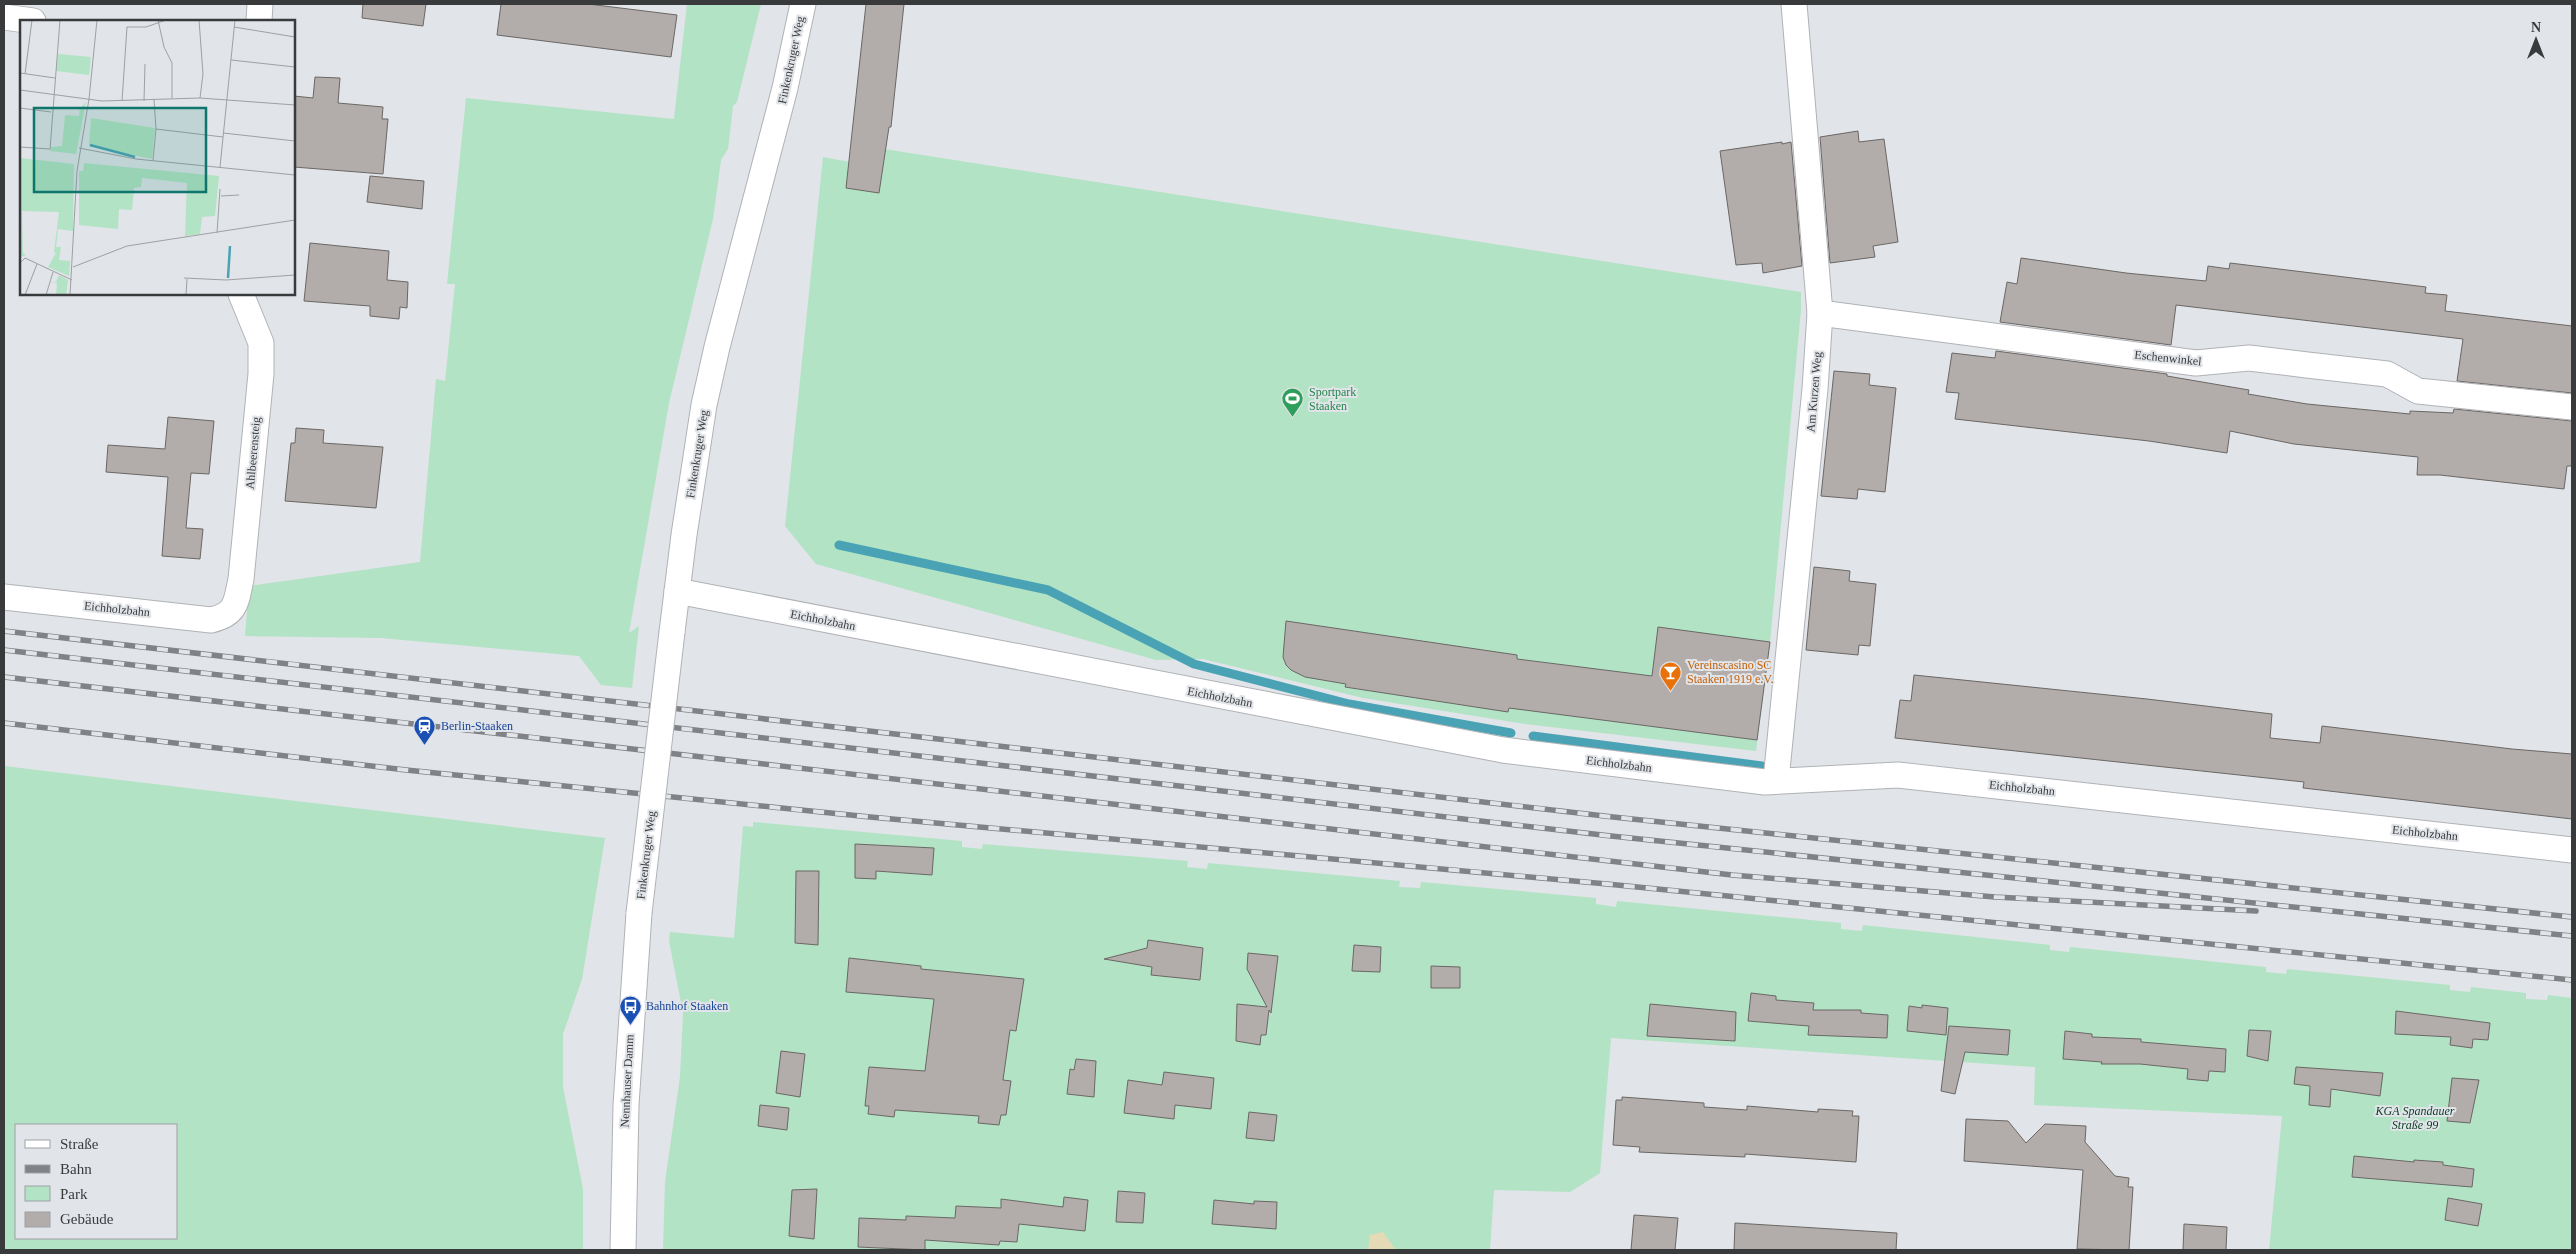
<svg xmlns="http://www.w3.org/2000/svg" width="2576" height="1254" viewBox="0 0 2576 1254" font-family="'Times New Roman',serif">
	<rect width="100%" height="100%" fill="#e1e4e8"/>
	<g fill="#b2e3c4" fill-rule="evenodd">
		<path d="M 687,4 L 761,4 L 737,102 L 733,106 L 728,149 L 721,160 L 713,219 L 669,403 L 629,633 L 639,626 L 632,688 L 601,685 L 579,656 L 381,638 L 245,636 L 249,586 L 420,562 L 436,379 L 445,381 L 455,284 L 447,284 L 466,98 L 674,119 Z"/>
		<path d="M 852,144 L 1801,292 L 1801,310 L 1770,642 L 1756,751 L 1525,724 L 1363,698 L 1203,659 L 1156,660 L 816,564 L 785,526 L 823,157 L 850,162 Z"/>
		<path d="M 4,766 L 605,838 L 582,979 L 563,1034 L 563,1087 L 583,1189 L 583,1250 L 4,1250 ZM 16,1125 L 176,1125 L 176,1238 L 16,1238 Z"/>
		<path d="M 753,822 L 962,841 L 962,847 L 982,849 L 983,844 L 1188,861 L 1187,867 L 1207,869 L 1208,863 L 1400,881 L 1399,887 L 1420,888 L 1421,882 L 1596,898 L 1596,904 L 1616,907 L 1617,901 L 1841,923 L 1841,929 L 1862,931 L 1863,925 L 2050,945 L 2050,950 L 2069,952 L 2070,947 L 2266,967 L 2266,972 L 2286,974 L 2287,969 L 2450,985 L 2450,990 L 2470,992 L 2471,987 L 2526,993 L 2526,999 L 2547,1000 L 2548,995 L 2572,998 L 2572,1250 L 2269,1250 L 2282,1116 L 2034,1105 L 2035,1067 L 1611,1038 L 1600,1173 L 1570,1192 L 1494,1190 L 1490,1250 L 663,1250 L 665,1182 L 680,1077 L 683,1013 L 669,941 L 670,932 L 734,938 L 743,826 L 753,827 Z"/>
	</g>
	<path fill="#e4dab5" d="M 1383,1232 L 1396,1250 L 1368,1250 L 1370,1235 Z"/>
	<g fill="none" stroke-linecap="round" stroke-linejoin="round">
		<g stroke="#4aa3b4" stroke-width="9">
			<path d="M 839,545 L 1048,590 L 1194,664 L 1349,704 L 1511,733"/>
			<path d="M 1533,736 L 1762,766"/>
		</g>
	</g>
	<g fill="#b2adab" stroke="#6b6765">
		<path d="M 363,4 L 426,4 L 423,26 L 362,18 Z"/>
		<path d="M 501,4 L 588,4 L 677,15 L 671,57 L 497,35 Z"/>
		<path d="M 866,4 L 904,4 L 891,127 L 889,127 L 879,193 L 846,188 Z"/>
		<path d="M 315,77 L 340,78 L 338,103 L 383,107 L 382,119 L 388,119 L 383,174 L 294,167 L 294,96 L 313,98 Z"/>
		<path d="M 1858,131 L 1859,142 L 1884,139 L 1898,242 L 1873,246 L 1875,257 L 1830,263 L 1820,137 Z"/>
		<path d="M 1782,142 L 1782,144 L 1791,142 L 1802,266 L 1763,273 L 1762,263 L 1736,265 L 1720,151 Z"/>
		<path d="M 370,176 L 424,181 L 422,209 L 367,202 Z"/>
		<path d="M 310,243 L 389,251 L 387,280 L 408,282 L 407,308 L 400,307 L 399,319 L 370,316 L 370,306 L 304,301 Z"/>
		<path d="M 2021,258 L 2126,273 L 2206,281 L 2208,266 L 2229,269 L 2230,263 L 2426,287 L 2425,293 L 2447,295 L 2445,311 L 2572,326 L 2572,393 L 2457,381 L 2463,339 L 2176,305 L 2171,345 L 2000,322 L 2007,282 L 2017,284 Z"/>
		<path d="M 1996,351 L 2167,374 L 2167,376 L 2249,390 L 2248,394 L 2307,404 L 2410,414 L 2410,411 L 2453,413 L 2454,409 L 2572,421 L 2572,466 L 2567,466 L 2564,489 L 2440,475 L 2417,475 L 2418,457 L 2294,444 L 2230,431 L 2227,453 L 2149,441 L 1955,419 L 1959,393 L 1946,392 L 1952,353 L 1995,358 Z"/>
		<path d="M 1834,371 L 1870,374 L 1869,385 L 1896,388 L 1885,492 L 1858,489 L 1857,499 L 1821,496 Z"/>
		<path d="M 168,417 L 214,421 L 209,474 L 191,473 L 186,528 L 203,529 L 200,559 L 162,556 L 168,477 L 106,472 L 108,445 L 165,449 Z"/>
		<path d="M 296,428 L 324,430 L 323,443 L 383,447 L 376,508 L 285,501 L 291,443 L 295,443 Z"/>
		<path d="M 1814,567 L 1850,571 L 1849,581 L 1876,584 L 1870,646 L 1859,645 L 1858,655 L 1806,650 Z"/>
		<path d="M 1286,621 L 1517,655 L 1517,659 L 1652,676 L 1658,627 L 1770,642 L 1757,740 L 1509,708 L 1508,712 L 1345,687 L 1346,684 L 1305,677 L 1291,670 L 1286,665 L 1283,657 Z"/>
		<path d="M 1914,675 L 2147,699 L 2272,714 L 2270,738 L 2320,743 L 2322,726 L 2512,749 L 2572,754 L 2572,819 L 2303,788 L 2304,782 L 1895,738 L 1900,700 L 1911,701 Z"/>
		<path d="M 855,844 L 934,848 L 932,875 L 876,871 L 876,879 L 855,878 Z"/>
		<path d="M 796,871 L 819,871 L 818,945 L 795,943 Z"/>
		<path d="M 1148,940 L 1203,948 L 1200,980 L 1151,975 L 1152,967 L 1104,959 L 1147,948 Z"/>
		<path d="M 1354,945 L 1381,947 L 1380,972 L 1352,971 Z"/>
		<path d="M 1248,953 L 1278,956 L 1271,1013 L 1269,1010 L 1266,1035 L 1261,1035 L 1260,1045 L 1236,1041 L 1237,1004 L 1267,1007 L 1247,969 Z"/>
		<path d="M 849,958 L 921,966 L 921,969 L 1024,979 L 1016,1031 L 1010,1030 L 1003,1080 L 1011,1081 L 1006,1115 L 1001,1115 L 999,1125 L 978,1123 L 979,1116 L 895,1110 L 894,1117 L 868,1114 L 869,1106 L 865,1106 L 869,1067 L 925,1071 L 934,999 L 846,992 Z"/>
		<path d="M 1431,966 L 1460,967 L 1460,988 L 1431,988 Z"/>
		<path d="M 1751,993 L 1776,996 L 1776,1000 L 1814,1003 L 1813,1010 L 1861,1010 L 1861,1013 L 1888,1015 L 1887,1038 L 1808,1035 L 1809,1026 L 1748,1021 Z"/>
		<path d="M 1650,1004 L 1736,1012 L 1735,1041 L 1647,1036 Z"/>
		<path d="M 1922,1005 L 1948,1008 L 1946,1035 L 1907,1031 L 1909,1006 L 1922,1008 Z"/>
		<path d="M 2396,1011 L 2490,1023 L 2488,1040 L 2473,1039 L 2472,1048 L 2450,1045 L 2451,1037 L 2395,1034 Z"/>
		<path d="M 1949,1026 L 2010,1030 L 2008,1055 L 1965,1052 L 1955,1094 L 1941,1091 Z"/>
		<path d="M 2249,1030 L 2271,1031 L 2268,1061 L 2247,1056 Z"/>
		<path d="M 2065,1031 L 2092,1034 L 2092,1037 L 2141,1039 L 2141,1042 L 2226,1049 L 2225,1072 L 2209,1071 L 2208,1081 L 2187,1079 L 2188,1069 L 2140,1064 L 2101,1064 L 2102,1062 L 2063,1059 Z"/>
		<path d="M 781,1051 L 805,1054 L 800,1097 L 776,1093 Z"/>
		<path d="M 1076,1059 L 1096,1061 L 1094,1097 L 1067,1094 L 1070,1069 L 1074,1070 Z"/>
		<path d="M 2296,1067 L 2383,1073 L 2380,1096 L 2331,1089 L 2330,1107 L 2309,1105 L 2310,1086 L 2294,1084 Z"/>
		<path d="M 1164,1072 L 1214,1078 L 1211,1109 L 1175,1105 L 1174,1119 L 1124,1113 L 1128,1080 L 1162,1085 Z"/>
		<path d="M 2452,1078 L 2479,1080 L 2470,1123 L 2447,1121 Z"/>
		<path d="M 1622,1097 L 1704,1103 L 1704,1107 L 1747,1110 L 1747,1106 L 1818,1112 L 1818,1109 L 1853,1111 L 1852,1116 L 1859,1116 L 1856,1162 L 1745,1154 L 1745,1157 L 1639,1152 L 1640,1147 L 1613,1145 L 1616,1100 L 1622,1100 Z"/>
		<path d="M 760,1105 L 789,1108 L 787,1130 L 758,1126 Z"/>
		<path d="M 1249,1112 L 1277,1115 L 1274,1141 L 1246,1138 Z"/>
		<path d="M 1966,1119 L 2008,1121 L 2026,1143 L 2045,1124 L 2086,1126 L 2085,1142 L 2115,1176 L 2129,1178 L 2128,1187 L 2133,1187 L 2129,1250 L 2077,1249 L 2083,1170 L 1964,1161 Z"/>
		<path d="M 2354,1156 L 2414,1162 L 2414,1160 L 2443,1162 L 2443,1165 L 2474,1169 L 2472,1187 L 2352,1177 Z"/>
		<path d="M 817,1189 L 814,1239 L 789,1236 L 792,1190 Z"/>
		<path d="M 1118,1191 L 1145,1193 L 1143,1223 L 1116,1222 Z"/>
		<path d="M 1064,1197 L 1088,1200 L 1085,1231 L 1019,1224 L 1017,1242 L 1000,1241 L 999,1245 L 925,1240 L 925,1250 L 858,1247 L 859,1218 L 906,1220 L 906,1216 L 955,1218 L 956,1206 L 1001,1208 L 1001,1199 L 1063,1207 Z"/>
		<path d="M 2448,1198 L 2482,1204 L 2478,1226 L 2445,1220 Z"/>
		<path d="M 1214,1200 L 1254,1204 L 1254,1201 L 1277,1202 L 1276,1229 L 1212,1224 Z"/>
		<path d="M 1634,1215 L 1678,1218 L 1675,1250 L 1631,1250 Z"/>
		<path d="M 1735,1223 L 1897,1233 L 1896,1250 L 1734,1250 Z"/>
		<path d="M 2184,1224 L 2227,1227 L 2226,1250 L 2183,1250 Z"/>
	</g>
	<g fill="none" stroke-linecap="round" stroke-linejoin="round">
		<defs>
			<g id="minor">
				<path d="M 4,17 L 33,21"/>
				<path d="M 259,21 L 260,4"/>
				<path d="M 1820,313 L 2196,363 L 2249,358 L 2307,365 L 2387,374 L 2418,391 L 2572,407"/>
				<path d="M 677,591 L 1503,750 L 1765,782 L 1898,775 L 2572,850"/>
				<path d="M 4,597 L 211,620 C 237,614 236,602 241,579 L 261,374 L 261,343 L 241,294"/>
				<path d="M 672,632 L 684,535 L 704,405 L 717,347 L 785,88 L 803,4"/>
				<path d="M 1776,780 L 1815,389 L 1820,313 L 1794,4"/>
				<path d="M 623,1250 L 626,1105 L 639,913"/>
			</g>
		</defs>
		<use href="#minor" stroke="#b0b2b6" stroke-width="27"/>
		<use href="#minor" stroke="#fff" stroke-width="25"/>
		<defs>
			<g id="rail">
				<path d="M 4,631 L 1613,817 L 2572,917"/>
				<path d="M 4,650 L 1611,836 L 2572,936"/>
				<path d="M 4,677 L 1732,875 L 1995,897 L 2256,911"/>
				<path d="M 4,723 L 406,770 L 870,817 L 1607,884 L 2572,980"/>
			</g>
		</defs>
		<use href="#rail" stroke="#808285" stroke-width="5.5"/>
		<use href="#rail" stroke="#e1e4e8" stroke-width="4" stroke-dasharray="11" stroke-linecap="butt"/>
		<defs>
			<path id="minor-bridge" d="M 639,913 L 672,632"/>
		</defs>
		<use href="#minor-bridge" stroke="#b0b2b6" stroke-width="27" stroke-linecap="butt"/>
		<use href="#minor-bridge" stroke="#fff" stroke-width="25"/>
	</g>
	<defs>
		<symbol id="stadium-pin" viewBox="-11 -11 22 30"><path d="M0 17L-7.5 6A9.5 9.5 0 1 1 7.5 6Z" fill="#2e9e5b" stroke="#e1e4e8"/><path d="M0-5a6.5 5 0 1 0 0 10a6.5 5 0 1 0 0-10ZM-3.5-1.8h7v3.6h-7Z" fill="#fff"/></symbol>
		<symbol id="bar-pin" viewBox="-11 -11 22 30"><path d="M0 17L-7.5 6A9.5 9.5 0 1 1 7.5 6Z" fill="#e8710a" stroke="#e1e4e8"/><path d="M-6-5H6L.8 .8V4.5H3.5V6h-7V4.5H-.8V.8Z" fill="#fff"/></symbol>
		<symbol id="station-pin" viewBox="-11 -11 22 30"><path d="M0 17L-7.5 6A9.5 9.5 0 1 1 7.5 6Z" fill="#1a4fb4" stroke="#e1e4e8"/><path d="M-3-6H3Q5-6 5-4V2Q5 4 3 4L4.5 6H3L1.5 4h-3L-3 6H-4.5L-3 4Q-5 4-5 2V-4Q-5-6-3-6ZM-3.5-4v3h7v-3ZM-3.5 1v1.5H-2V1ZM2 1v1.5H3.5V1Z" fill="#fff"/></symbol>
		<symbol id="bus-pin" viewBox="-11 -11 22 30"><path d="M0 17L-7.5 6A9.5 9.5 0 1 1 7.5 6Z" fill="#1a4fb4" stroke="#e1e4e8"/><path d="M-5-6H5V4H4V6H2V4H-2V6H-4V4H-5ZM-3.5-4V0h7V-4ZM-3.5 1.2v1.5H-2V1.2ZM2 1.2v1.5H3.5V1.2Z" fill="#fff"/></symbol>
	</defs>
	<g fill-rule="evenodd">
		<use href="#stadium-pin" x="1280" y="386" width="25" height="34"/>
		<use href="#bar-pin" x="1658" y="660" width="25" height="34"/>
		<use href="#station-pin" x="412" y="714" width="25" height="34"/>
		<use href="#bus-pin" x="618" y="994" width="25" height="34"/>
	</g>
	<g text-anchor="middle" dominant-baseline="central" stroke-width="4" stroke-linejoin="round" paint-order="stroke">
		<g font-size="12" fill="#393a3c" stroke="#e1e4e8">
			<text transform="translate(791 60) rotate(-78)">Finkenkruger Weg</text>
			<text transform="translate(2168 358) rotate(6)">Eschenwinkel</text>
			<text transform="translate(1814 392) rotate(-85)">Am Kurzen Weg</text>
			<text transform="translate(253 453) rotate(-85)">Ahlbeerensteig</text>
			<text transform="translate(697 454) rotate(-81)">Finkenkruger Weg</text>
			<text transform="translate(117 609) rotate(6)">Eichholzbahn</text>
			<text transform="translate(823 620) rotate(11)">Eichholzbahn</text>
			<text transform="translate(1220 697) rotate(11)">Eichholzbahn</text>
			<text transform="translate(1619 764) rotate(7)">Eichholzbahn</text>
			<text transform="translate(2022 788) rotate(6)">Eichholzbahn</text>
			<text transform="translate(2425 833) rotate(6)">Eichholzbahn</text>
			<text transform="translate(646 855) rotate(-83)">Finkenkruger Weg</text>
			<text transform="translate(627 1081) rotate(-87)">Nennhauser Damm</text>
		</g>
		<g font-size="12" fill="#27864d" stroke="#e1e4e8" text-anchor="start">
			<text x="1309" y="392">Sportpark<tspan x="1309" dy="14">Staaken</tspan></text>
		</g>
		<g font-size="12" fill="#c56008" stroke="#e1e4e8" text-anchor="start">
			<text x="1687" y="665">Vereinscasino SC<tspan x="1687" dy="14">Staaken 1919 e.V.</tspan></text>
		</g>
		<g font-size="12" fill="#164399" stroke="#e1e4e8" text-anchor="start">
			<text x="441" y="726">Berlin-Staaken</text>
			<text x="646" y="1006">Bahnhof Staaken</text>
		</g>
		<g font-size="12" font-style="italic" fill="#093e24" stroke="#e1e4e8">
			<text x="2415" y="1111">KGA Spandauer<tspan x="2415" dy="14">Straße 99</tspan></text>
		</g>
	</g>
	<g transform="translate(20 20)">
		<rect width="275" height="275" fill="#e1e4e8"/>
		<path d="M 38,34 L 71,37 L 69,55 L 36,51 ZM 66,82 L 56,134 L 30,131 L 31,127 L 42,126 L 45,95 L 59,96 L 60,88 ZM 71,98 L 135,108 L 132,139 L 69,126 ZM 0,138 L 54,144 L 53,211 L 38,209 L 36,227 L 41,227 L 39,240 L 50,241 L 49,256 L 28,247 L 36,233 L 34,232 L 39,192 L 2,191 L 3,233 L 6,235 L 0,237 ZM 64,143 L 199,156 L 195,196 L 182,197 L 180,214 L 165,216 L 167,163 L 122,158 L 121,167 L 114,168 L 112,190 L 99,189 L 98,209 L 59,205 L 59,151 L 63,151 ZM 39,255 L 48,260 L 46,275 L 36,275 L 37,263 L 29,262 L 36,262 Z" fill="#b2e3c4"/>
		<path fill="none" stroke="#4aa3b4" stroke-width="2.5" d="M 70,125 L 115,137M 208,258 L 210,226"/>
		<path fill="none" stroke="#9ea0a3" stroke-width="1" d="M 138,0 L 144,27 L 152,43 L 152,78M 179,0 L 183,54 L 180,78M 214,7 L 275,17M 211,40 L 275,47M 0,53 L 35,58M 5,54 L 12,0M 0,70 L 82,81 L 180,78 L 275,85M 102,81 L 107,7 L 126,7 L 146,0M 124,81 L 125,44M 0,88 L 31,92M 0,103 L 0,127M 136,109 L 203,117M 203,113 L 275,121M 0,127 L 30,129 L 40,0M 59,128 L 116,139 L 275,155M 133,140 L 136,109 L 134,80M 200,147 L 215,0M 201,176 L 219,175M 197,213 L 200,169M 0,243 L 5,238 L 52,260M 53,247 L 107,226 L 275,200M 164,258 L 206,260 L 275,255M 5,275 L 17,244M 26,275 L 33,252M 50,275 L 57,151 L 69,79 L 77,0M 166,275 L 167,259"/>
		<path fill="#0f766e" fill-opacity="0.15" stroke="#0f766e" stroke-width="2.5" d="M 14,88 L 186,88 L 186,172 L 14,172 Z"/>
		<rect width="275" height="275" fill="none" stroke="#393a3c" stroke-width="2.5"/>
	</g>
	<rect width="2576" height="1254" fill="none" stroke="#393a3c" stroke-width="10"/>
	<rect x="15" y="1124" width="162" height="115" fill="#e1e4e8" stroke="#9ea0a3"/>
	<rect x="25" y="1140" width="25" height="8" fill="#ffffff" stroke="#9ea0a3"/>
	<text x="60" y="1149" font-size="15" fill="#393a3c">Straße</text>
	<rect x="25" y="1165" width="25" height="8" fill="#808285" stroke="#9ea0a3"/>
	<text x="60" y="1174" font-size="15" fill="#393a3c">Bahn</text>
	<rect x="25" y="1186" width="25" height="15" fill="#b2e3c4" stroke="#9ea0a3"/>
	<text x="60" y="1199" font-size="15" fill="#393a3c">Park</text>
	<rect x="25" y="1212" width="25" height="15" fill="#b2adab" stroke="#9ea0a3"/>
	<text x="60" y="1224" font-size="15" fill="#393a3c">Gebäude</text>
	<g transform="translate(2536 40)" stroke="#e1e4e8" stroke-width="4" paint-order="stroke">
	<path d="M0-4L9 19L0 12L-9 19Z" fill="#393a3c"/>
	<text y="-8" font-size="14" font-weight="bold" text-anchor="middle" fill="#393a3c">N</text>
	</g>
</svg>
